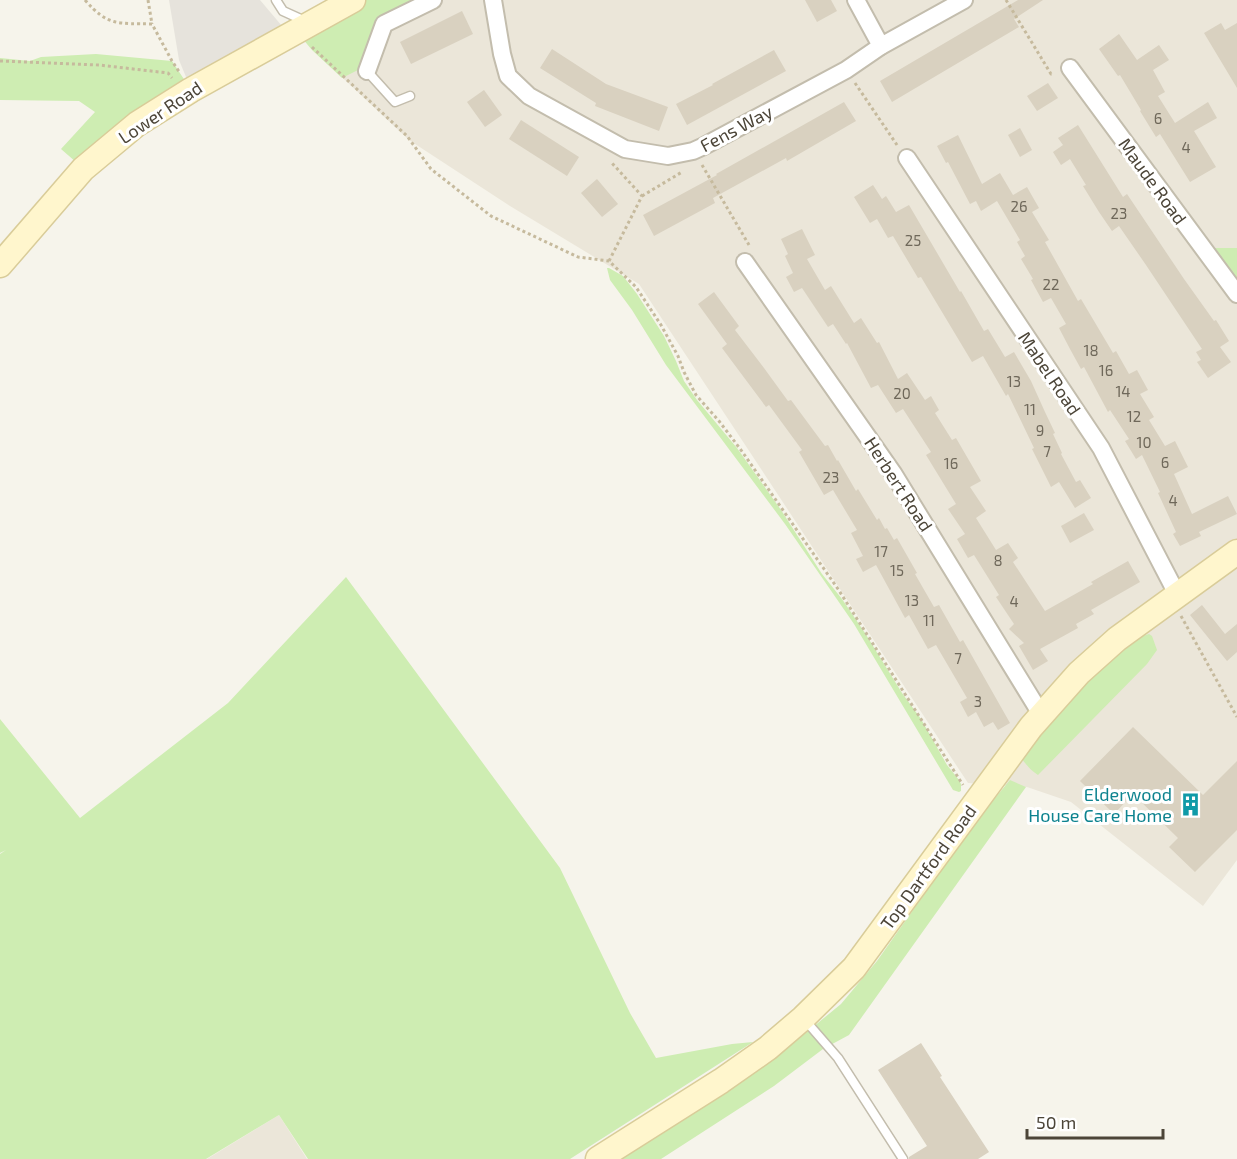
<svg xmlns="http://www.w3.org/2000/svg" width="1237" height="1159" viewBox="0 0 1237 1159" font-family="'Exo 2',sans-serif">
	<rect width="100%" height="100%" fill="#f6f4eb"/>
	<g fill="#ebe6d9">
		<path d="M 387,0 L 1237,0 L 1237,860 L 1203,906 L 1071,802 L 1027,787 L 968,783 L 639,284 L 510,206 L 409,140 L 314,51 Z"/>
		<path d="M 279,1115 L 307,1159 L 207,1159 Z"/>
	</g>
	<path fill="#e6e3dc" d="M 169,0 L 260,0 L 282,26 L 191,89 L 179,60 Z"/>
	<g fill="#ceedb2">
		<path d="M 353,0 L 433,0 L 373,30 L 360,69 L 342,78 L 312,50 L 297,32 Z"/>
		<path d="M 96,54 L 172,61 L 191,90 L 84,169 L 61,149 L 95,112 L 79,101 L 0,100 L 0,58 L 30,61 L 41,57 Z"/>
		<path d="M 1202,248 L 1237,248 L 1237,294 Z"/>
		<path d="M 607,268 L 609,268 L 623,276 L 637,294 L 664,336 L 676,361 L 684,381 L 697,400 L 737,448 L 781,510 L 822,574 L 842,599 L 865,633 L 902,693 L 921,719 L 947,765 L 959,780 L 961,784 L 961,791 L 959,792 L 953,790 L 854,624 L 785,524 L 666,365 L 632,310 L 610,280 Z"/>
		<path d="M 346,577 L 560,868 L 630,1013 L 656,1058 L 732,1044 L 753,1042 L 570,1159 L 308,1159 L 279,1115 L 206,1159 L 0,1159 L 0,854 L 6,850 L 0,853 L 0,719 L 80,818 L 228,703 Z"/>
		<path d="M 1149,634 L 1152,636 L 1157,650 L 1147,664 L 1038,775 C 1030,770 1026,764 1020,757 L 1089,679 L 1140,637 Z"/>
		<path d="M 1010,780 L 1026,787 L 849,1035 L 823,1049 L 774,1086 L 661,1159 L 608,1159 L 742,1078 L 785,1050 L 841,1004 L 877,961 L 976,821 Z"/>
	</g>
	<g fill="#d9d1c0">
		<path d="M 805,0 L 831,0 L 837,11 L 817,22 Z"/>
		<path d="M 1018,0 L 1043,0 L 1014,19 L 1019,27 L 892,102 L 880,81 Z"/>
		<path d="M 462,11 L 473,34 L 411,64 L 400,42 Z"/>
		<path d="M 1221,23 L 1225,30 L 1237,23 L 1237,88 L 1204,33 Z"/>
		<path d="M 1119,34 L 1137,60 L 1159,45 L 1169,60 L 1153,70 L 1165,92 L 1158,96 L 1175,123 L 1208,102 L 1217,118 L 1194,131 L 1216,167 L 1190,182 L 1160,134 L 1156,137 L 1140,111 L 1141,110 L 1120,75 L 1118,76 L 1099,49 Z"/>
		<path d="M 552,49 L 606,84 L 668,107 L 659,131 L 595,106 L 596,103 L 540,68 Z"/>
		<path d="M 774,50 L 786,71 L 687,125 L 676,104 L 713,85 L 712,84 Z"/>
		<path d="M 1048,83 L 1058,98 L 1037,111 L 1027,96 Z"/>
		<path d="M 484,90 L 502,115 L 485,127 L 467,102 Z"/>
		<path d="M 844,102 L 856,121 L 787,161 L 786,158 L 713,198 L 715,203 L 654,236 L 643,215 L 717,175 L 716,174 Z"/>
		<path d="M 521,120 L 579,157 L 567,176 L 509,139 Z"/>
		<path d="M 1078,125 L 1123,197 L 1127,194 L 1184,279 L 1214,321 L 1216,320 L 1229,341 L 1220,347 L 1231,362 L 1208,378 L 1197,362 L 1201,360 L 1196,352 L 1202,349 L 1146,265 L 1119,226 L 1112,231 L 1099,212 L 1083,186 L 1086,185 L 1070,159 L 1061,165 L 1053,152 L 1063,145 L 1058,138 Z"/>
		<path d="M 1020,128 L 1032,150 L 1020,157 L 1008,135 Z"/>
		<path d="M 958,135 L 982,184 L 1000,173 L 1013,195 L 1027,187 L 1039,208 L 1032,212 L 1049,240 L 1045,242 L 1078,301 L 1081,299 L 1113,353 L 1116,351 L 1129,374 L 1137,370 L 1148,390 L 1140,394 L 1154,417 L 1149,420 L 1165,446 L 1175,441 L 1188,467 L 1174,474 L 1192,514 L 1228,496 L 1237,514 L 1199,532 L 1201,536 L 1180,546 L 1173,534 L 1176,532 L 1158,493 L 1160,492 L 1142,455 L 1136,459 L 1125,441 L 1129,439 L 1110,410 L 1108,412 L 1084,367 L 1081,369 L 1070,349 L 1059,328 L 1066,324 L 1051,298 L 1043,302 L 1031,280 L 1033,279 L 1021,259 L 1025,256 L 1017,242 L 1020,240 L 997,201 L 981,211 L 976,201 L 970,204 L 948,162 L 946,163 L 937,146 Z"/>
		<path d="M 597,179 L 618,204 L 602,217 L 581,193 Z"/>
		<path d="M 873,185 L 882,199 L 886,196 L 896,212 L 909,205 L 960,292 L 961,291 L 984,331 L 988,329 L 1005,357 L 1014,352 L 1031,381 L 1045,412 L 1055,433 L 1053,434 L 1062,453 L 1061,454 L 1076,482 L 1080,480 L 1091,498 L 1075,508 L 1059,482 L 1051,487 L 1032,449 L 1034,448 L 1008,394 L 1006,396 L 983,356 L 972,362 L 921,277 L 918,278 L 893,236 L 888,238 L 877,219 L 870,223 L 854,197 Z"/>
		<path d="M 802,229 L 815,255 L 807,259 L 825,290 L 831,286 L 854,323 L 861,318 L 877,343 L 879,342 L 898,379 L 907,373 L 925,400 L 931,396 L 939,410 L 935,413 L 952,440 L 956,438 L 981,481 L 970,487 L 986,511 L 976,518 L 996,550 L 1008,543 L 1018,558 L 1013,562 L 1045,611 L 1093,584 L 1091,582 L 1128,561 L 1140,582 L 1091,610 L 1094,614 L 1076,624 L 1078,628 L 1040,649 L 1048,661 L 1033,670 L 1019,646 L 1024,643 L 1009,629 L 1014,624 L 996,597 L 999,595 L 974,555 L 968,558 L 957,539 L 965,534 L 948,509 L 956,504 L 926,455 L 931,452 L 903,409 L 896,413 L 878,385 L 871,388 L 847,343 L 846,344 L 833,324 L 828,327 L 802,288 L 794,292 L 786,277 L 793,273 L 785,256 L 788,254 L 781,239 Z"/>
		<path d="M 714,292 L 739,326 L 735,330 L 764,368 L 788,401 L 791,400 L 825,446 L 828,445 L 837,461 L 838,460 L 856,491 L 858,489 L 877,520 L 879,518 L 885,529 L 887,528 L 894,540 L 897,538 L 917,573 L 915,574 L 934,607 L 939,605 L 960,642 L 963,640 L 1010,723 L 998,730 L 993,722 L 984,727 L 976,712 L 968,717 L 960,702 L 967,698 L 936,645 L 928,649 L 909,615 L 905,618 L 876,565 L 863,572 L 856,559 L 863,556 L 851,533 L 857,530 L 833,490 L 824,495 L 799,452 L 802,450 L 769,405 L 766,407 L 722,348 L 727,344 L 698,304 Z"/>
		<path d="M 1084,513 L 1094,530 L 1070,543 L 1061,526 Z"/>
		<path d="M 1202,605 L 1225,634 L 1237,624 L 1237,652 L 1227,661 L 1190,615 Z"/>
		<path d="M 1133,727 L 1203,795 L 1237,761 L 1237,830 L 1195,872 L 1169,847 L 1178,838 L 1133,794 L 1114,814 L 1080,781 Z"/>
		<path d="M 921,1043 L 942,1076 L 940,1077 L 989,1152 L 978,1159 L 909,1159 L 909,1157 L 927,1146 L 878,1070 Z"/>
	</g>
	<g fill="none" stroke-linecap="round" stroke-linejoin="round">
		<defs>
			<g id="lane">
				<path d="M 276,0 L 283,11 L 305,21"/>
				<path d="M 367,71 L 395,102 L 410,96"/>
				<path d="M 805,1020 L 838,1058 L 903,1159"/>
			</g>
			<g id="street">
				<path d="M 493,0 L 502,54 L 508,76 L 529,96 L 625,149 L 668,156 L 693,151 L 704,146 L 846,70 L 881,46 L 964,0"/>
				<path d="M 856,0 L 881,46"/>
				<path d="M 1070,68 L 1237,294"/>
				<path d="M 367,71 L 384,24 L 433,0"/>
				<path d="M 907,158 L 1101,448 L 1178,596"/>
				<path d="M 745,262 L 893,473 L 1041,714"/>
			</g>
			<g id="secondary">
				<path d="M 0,265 L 83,169 L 137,124 L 191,90 L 353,0"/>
				<path d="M 598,1159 L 721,1081 L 768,1048 L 803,1018 L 854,968 L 1031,727 L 1079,673 L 1117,639 L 1237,552"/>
			</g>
		</defs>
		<use href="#lane" stroke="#c3bdad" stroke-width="11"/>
		<use href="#street" stroke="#c3bdad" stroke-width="20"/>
		<use href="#secondary" stroke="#d9cc99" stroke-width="27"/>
		<g stroke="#c6ba9d" stroke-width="3" stroke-dasharray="3 3" stroke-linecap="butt">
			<path d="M 85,0 C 108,27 119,23 152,24 L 172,61 L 180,73"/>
			<path d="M 148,0 L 152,24"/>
			<path d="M 1006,0 L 1051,74 L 1054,73"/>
			<path d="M 312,47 L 407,136 L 431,169 L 491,216 L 578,257 L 609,261 L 636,287 L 661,325 L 678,356 L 684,372 L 696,395 L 719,421 L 741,450 L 838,589 L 963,785"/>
			<path d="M 0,61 L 99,65 L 168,73 L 172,78"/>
			<path d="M 855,83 L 897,145"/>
			<path d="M 702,165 L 749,245"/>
			<path d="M 642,196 L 682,172"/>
			<path d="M 609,261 L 642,196 L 611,162"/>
			<path d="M 1181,616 L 1237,717"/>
		</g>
		<use href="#lane" stroke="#fff" stroke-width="8"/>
		<use href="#street" stroke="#fff" stroke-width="16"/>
		<use href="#secondary" stroke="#fff6cd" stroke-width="24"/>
	</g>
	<defs>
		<symbol id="building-bare" viewBox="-9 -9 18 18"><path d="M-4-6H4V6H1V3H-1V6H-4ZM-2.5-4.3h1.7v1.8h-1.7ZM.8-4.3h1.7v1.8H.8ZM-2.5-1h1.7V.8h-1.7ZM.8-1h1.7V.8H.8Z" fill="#0f9aa8" stroke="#fff" stroke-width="2.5" paint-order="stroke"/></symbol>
	</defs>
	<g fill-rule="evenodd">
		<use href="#building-bare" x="1174" y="788" width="33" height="33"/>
	</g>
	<g text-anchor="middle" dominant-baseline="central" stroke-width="6" stroke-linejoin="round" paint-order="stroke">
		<g font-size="15" fill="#6f685a">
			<text x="1158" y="118">6</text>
			<text x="1186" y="147">4</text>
			<text x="1019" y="206">26</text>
			<text x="1119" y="213">23</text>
			<text x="913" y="240">25</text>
			<text x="1051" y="284">22</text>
			<text x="1091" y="350">18</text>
			<text x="1106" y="370">16</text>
			<text x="1014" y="381">13</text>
			<text x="1123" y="391">14</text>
			<text x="902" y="393">20</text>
			<text x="1030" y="409">11</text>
			<text x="1134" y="416">12</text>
			<text x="1040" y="430">9</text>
			<text x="1144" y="442">10</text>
			<text x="1047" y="451">7</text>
			<text x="1165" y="462">6</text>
			<text x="951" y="463">16</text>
			<text x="831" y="477">23</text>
			<text x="1173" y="500">4</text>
			<text x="881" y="551">17</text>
			<text x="998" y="560">8</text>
			<text x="897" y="570">15</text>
			<text x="912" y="600">13</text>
			<text x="1014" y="601">4</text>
			<text x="929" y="620">11</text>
			<text x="958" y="658">7</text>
			<text x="978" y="701">3</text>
		</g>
		<g font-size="18" fill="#4c4538" stroke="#fff">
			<text transform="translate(160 112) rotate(-34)">Lower Road</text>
			<text transform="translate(736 128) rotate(-28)">Fens Way</text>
			<text transform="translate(1153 181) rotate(54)">Maude Road</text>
			<text transform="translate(1050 373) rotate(56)">Mabel Road</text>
			<text transform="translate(899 484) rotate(57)">Herbert Road</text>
			<text transform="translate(928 867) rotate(-54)">Top Dartford Road</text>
		</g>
		<g font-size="18" fill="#0d838f" stroke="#fff" text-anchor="end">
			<text x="1172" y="794">Elderwood<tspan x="1172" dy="21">House Care Home</tspan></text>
		</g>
	</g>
	<path d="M1027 1129v9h136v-9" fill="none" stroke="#4c4538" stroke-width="3"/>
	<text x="1036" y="1129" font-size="18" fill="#4c4538" stroke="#ffffff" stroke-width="4.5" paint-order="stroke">50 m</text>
</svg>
